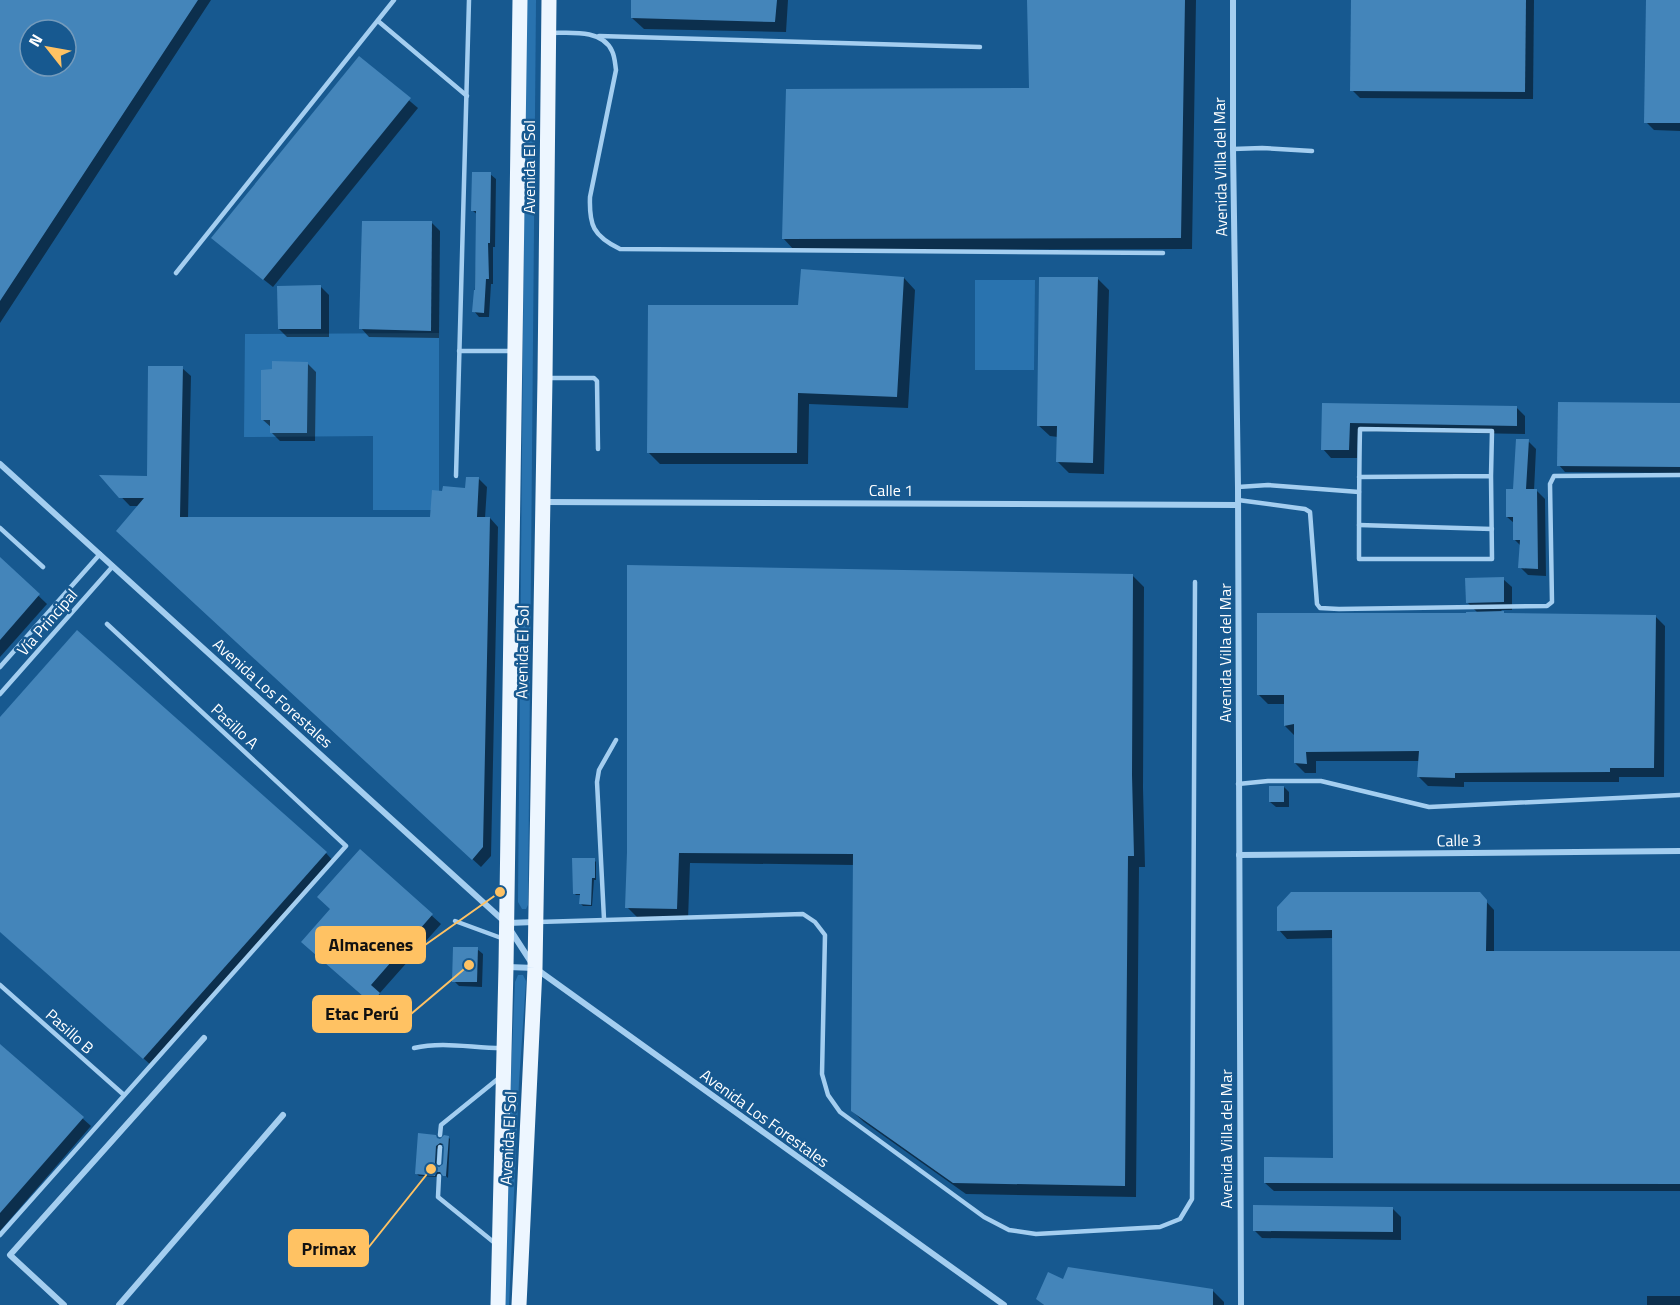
<svg xmlns="http://www.w3.org/2000/svg" width="1680" height="1305" viewBox="0 0 1680 1305" font-family="'Titillium Web',sans-serif">
	<rect width="100%" height="100%" fill="#175990"/>
	<g fill="#2973af">
		<path d="M 526,0 L 536,0 L 528,905 L 526,909 L 522,909 L 518,902 Z"/>
		<path d="M 975,280 L 1035,280 L 1034,370 L 975,370 Z"/>
		<path d="M 439,333 L 439,510 L 373,510 L 373,436 L 244,437 L 245,334 Z"/>
		<path d="M 518,975 L 523,975 L 526,981 L 519,1082 L 509,1305 L 505,1305 L 510,1098 L 515,982 Z"/>
	</g>
	<g fill="#0007" fill-rule="evenodd">
		<path d="M 0,0 L 211,0 L 0,323 ZM 30,30 L 66,30 L 66,66 L 30,66 Z"/>
		<path d="M 633,0 L 788,0 L 786,32 L 644,29 L 632,18 Z"/>
		<path d="M 1029,0 L 1196,0 L 1192,249 L 794,250 L 783,238 L 1030,90 Z"/>
		<path d="M 1353,0 L 1534,0 L 1533,99 L 1360,98 L 1352,90 Z"/>
		<path d="M 1647,0 L 1680,0 L 1680,131 L 1654,130 L 1646,122 Z"/>
		<path d="M 359,58 L 418,108 L 273,287 L 222,246 Z"/>
		<path d="M 490,174 L 496,179 L 495,247 L 493,247 L 493,284 L 491,284 L 489,317 L 479,317 L 474,311 L 478,215 L 473,211 Z"/>
		<path d="M 432,223 L 440,231 L 439,338 L 369,337 L 361,328 Z"/>
		<path d="M 904,278 L 915,290 L 908,408 L 809,404 L 808,464 L 660,464 L 649,453 L 800,307 Z"/>
		<path d="M 1098,279 L 1109,290 L 1104,474 L 1069,473 L 1057,461 L 1058,437 L 1050,436 L 1038,425 Z"/>
		<path d="M 321,287 L 329,295 L 329,337 L 287,337 L 279,329 Z"/>
		<path d="M 307,363 L 316,372 L 315,441 L 280,441 L 271,432 L 272,428 L 263,420 Z"/>
		<path d="M 182,368 L 191,376 L 188,518 L 432,518 L 478,478 L 487,487 L 485,518 L 490,518 L 498,527 L 491,856 L 481,867 L 127,539 L 139,506 L 130,506 L 102,477 L 149,477 Z"/>
		<path d="M 1680,404 L 1680,473 L 1565,472 L 1559,465 Z"/>
		<path d="M 1324,405 L 1516,407 L 1525,416 L 1525,434 L 1358,431 L 1357,458 L 1331,458 L 1323,449 Z"/>
		<path d="M 1528,441 L 1536,449 L 1534,491 L 1537,491 L 1545,499 L 1546,576 L 1528,575 L 1520,567 L 1521,546 L 1514,539 L 1514,523 L 1507,517 Z"/>
		<path d="M 0,559 L 47,604 L 0,657 Z"/>
		<path d="M 1132,575 L 1144,587 L 1143,788 L 1145,867 L 1139,867 L 1136,1197 L 966,1194 L 864,1122 L 852,1111 L 855,865 L 690,863 L 688,920 L 638,918 L 627,907 L 628,852 Z"/>
		<path d="M 1503,579 L 1512,587 L 1512,610 L 1501,610 L 1506,615 L 1655,616 L 1665,626 L 1664,777 L 1619,777 L 1619,782 L 1464,782 L 1464,787 L 1428,786 L 1418,776 L 1419,761 L 1316,761 L 1316,773 L 1305,773 L 1295,763 L 1295,736 L 1285,726 L 1285,704 L 1268,704 L 1258,694 L 1478,613 L 1467,602 Z"/>
		<path d="M 0,719 L 326,853 L 334,862 L 152,1066 L 0,931 Z"/>
		<path d="M 1284,787 L 1289,792 L 1289,807 L 1276,807 L 1270,802 Z"/>
		<path d="M 360,851 L 441,924 L 379,994 L 388,1003 L 381,1011 L 311,950 Z"/>
		<path d="M 594,860 L 596,862 L 596,880 L 594,880 L 592,906 L 583,906 L 581,904 L 581,895 L 576,895 L 574,893 Z"/>
		<path d="M 1479,894 L 1494,910 L 1494,952 L 1680,952 L 1680,1191 L 1274,1191 L 1265,1183 L 1334,1160 L 1333,938 L 1287,939 L 1279,930 Z"/>
		<path d="M 477,949 L 483,954 L 482,987 L 459,986 L 454,981 Z"/>
		<path d="M 0,1045 L 91,1126 L 0,1231 Z"/>
		<path d="M 448,1137 L 450,1139 L 448,1178 L 443,1173 L 439,1174 L 437,1177 L 419,1176 L 417,1174 L 438,1140 ZM 443,1144 L 446,1146 L 445,1164 L 436,1168 L 437,1149 Z"/>
		<path d="M 1393,1209 L 1401,1217 L 1401,1240 L 1262,1238 L 1254,1230 Z"/>
		<path d="M 1063,1281 L 1213,1291 L 1224,1302 L 1224,1305 L 1044,1305 L 1037,1299 Z"/>
		<rect x="1647" y="1296" width="33" height="9"/>
	</g>
	<g fill="#4485ba" fill-rule="evenodd">
		<path d="M 0,0 L 198,0 L 0,301 ZM 30,30 L 66,30 L 66,66 L 30,66 Z"/>
		<path d="M 631,0 L 777,0 L 775,22 L 631,18 Z"/>
		<path d="M 1027,0 L 1185,0 L 1181,238 L 782,239 L 786,89 L 1029,88 Z"/>
		<path d="M 1351,0 L 1526,0 L 1525,92 L 1350,91 Z"/>
		<path d="M 1646,0 L 1680,0 L 1680,123 L 1644,123 Z"/>
		<path d="M 359,56 L 411,98 L 263,280 L 211,238 Z"/>
		<path d="M 472,172 L 491,172 L 490,243 L 488,243 L 489,279 L 486,279 L 484,313 L 472,312 L 474,290 L 475,290 L 476,211 L 471,211 Z"/>
		<path d="M 362,221 L 432,221 L 431,331 L 359,329 Z"/>
		<path d="M 801,269 L 904,277 L 897,397 L 798,393 L 797,453 L 647,453 L 648,305 L 798,305 Z"/>
		<path d="M 1039,277 L 1098,277 L 1093,463 L 1056,462 L 1057,426 L 1037,426 Z"/>
		<path d="M 321,285 L 321,329 L 278,329 L 277,286 Z"/>
		<path d="M 272,361 L 308,362 L 307,433 L 270,433 L 270,420 L 261,420 L 261,370 L 272,369 Z"/>
		<path d="M 148,366 L 183,366 L 180,517 L 430,517 L 432,490 L 442,491 L 443,486 L 465,488 L 466,477 L 479,477 L 477,517 L 490,517 L 483,847 L 472,860 L 116,531 L 144,498 L 119,498 L 99,475 L 147,476 Z"/>
		<path d="M 1558,402 L 1680,403 L 1680,467 L 1557,466 Z"/>
		<path d="M 1322,403 L 1517,406 L 1517,426 L 1350,423 L 1349,450 L 1321,450 Z"/>
		<path d="M 1516,439 L 1529,439 L 1526,489 L 1537,489 L 1538,569 L 1518,568 L 1520,540 L 1513,540 L 1513,517 L 1506,517 L 1506,489 L 1513,489 Z"/>
		<path d="M 0,557 L 40,594 L 0,640 Z"/>
		<path d="M 627,565 L 1133,574 L 1132,775 L 1134,856 L 1128,856 L 1125,1186 L 953,1183 L 851,1111 L 853,854 L 679,853 L 677,909 L 625,908 L 627,852 Z"/>
		<path d="M 1504,577 L 1504,602 L 1466,603 L 1465,578 Z"/>
		<path d="M 1504,611 L 1504,613 L 1656,615 L 1654,768 L 1610,768 L 1610,772 L 1455,773 L 1455,778 L 1417,777 L 1419,751 L 1306,752 L 1307,764 L 1294,763 L 1294,724 L 1284,726 L 1284,695 L 1257,695 L 1257,613 L 1466,613 L 1466,612 Z"/>
		<path d="M 77,630 L 327,852 L 143,1059 L 0,932 L 0,717 Z"/>
		<rect x="1269" y="786" width="15" height="16"/>
		<path d="M 360,849 L 433,914 L 371,985 L 380,993 L 372,1004 L 301,942 L 330,909 L 317,897 Z"/>
		<path d="M 572,858 L 595,858 L 595,878 L 592,878 L 591,905 L 579,904 L 580,894 L 573,894 Z"/>
		<path d="M 1291,892 L 1480,892 L 1487,900 L 1486,951 L 1680,951 L 1680,1184 L 1264,1183 L 1264,1157 L 1333,1158 L 1332,930 L 1277,931 L 1277,907 Z"/>
		<path d="M 453,947 L 478,947 L 477,982 L 452,982 Z"/>
		<path d="M 0,1044 L 84,1117 L 0,1213 Z"/>
		<path d="M 418,1133 L 436,1135 L 437,1138 L 440,1139 L 444,1135 L 449,1136 L 446,1176 L 443,1176 L 440,1172 L 436,1172 L 435,1176 L 415,1174 ZM 440,1143 L 443,1144 L 444,1147 L 443,1164 L 439,1167 L 436,1166 L 435,1163 L 436,1146 Z"/>
		<path d="M 1253,1205 L 1393,1207 L 1393,1232 L 1253,1231 Z"/>
		<path d="M 1068,1267 L 1213,1289 L 1213,1305 L 1044,1305 L 1036,1299 L 1048,1272 L 1063,1279 Z"/>
	</g>
	<g fill="none" stroke-linecap="round" stroke-linejoin="round">
		<g stroke="#a4cef0" stroke-width="4.5">
			<path d="M 378,21 L 467,96"/>
			<path d="M 551,33 C 570,33 602,29 612,51 C 615,57 615,64 616,70 L 590,197 C 589,225 593,236 620,249 L 1163,253"/>
			<path d="M 599,36 L 980,47"/>
			<path d="M 1233,149 L 1262,148 L 1312,151"/>
			<path d="M 176,273 L 394,0"/>
			<path d="M 459,351 L 514,351"/>
			<path d="M 548,378 L 594,378 L 597,381 L 598,449"/>
			<path d="M 456,476 L 469,0"/>
			<path d="M 1359,477 L 1491,476 L 1492,559 L 1359,559 C 1359,516 1359,473 1360,429 L 1492,431 L 1491,476"/>
			<path d="M 1238,487 L 1268,485 L 1359,492"/>
			<path d="M 1238,500 L 1305,509 L 1310,512 L 1317,604 L 1320,608 L 1339,609 L 1547,606 L 1552,602 L 1550,484 L 1554,476 L 1680,475"/>
			<path d="M 1359,525 L 1492,529"/>
			<path d="M 0,528 L 43,567"/>
			<path d="M 0,667 L 100,554"/>
			<path d="M 0,694 L 113,566"/>
			<path d="M 1238,784 L 1268,781 L 1321,781 L 1429,807 L 1680,795"/>
			<path d="M 604,919 L 597,782 L 599,770 L 616,740"/>
			<path d="M 455,921 L 504,939"/>
			<path d="M 538,922 L 803,914 L 815,922 L 825,935 L 822,1074 L 828,1095 L 840,1112 L 984,1217 L 1009,1230 L 1036,1234 L 1160,1227 L 1180,1219 L 1192,1199 L 1195,582"/>
			<path d="M 0,985 L 124,1095"/>
			<path d="M 414,1048 C 443,1041 472,1048 501,1048"/>
			<path d="M 440,1135 L 441,1125 L 499,1078"/>
			<path d="M 439,1163 L 440,1147"/>
			<path d="M 439,1176 L 438,1197 L 496,1244"/>
			<path d="M 0,1235 L 346,846 L 107,624"/>
		</g>
		<g stroke="#a4cef0" stroke-width="6">
			<path d="M 1233,0 L 1233,149 L 1238,487 L 1241,1305"/>
			<path d="M 0,464 L 506,923 L 534,922"/>
			<path d="M 544,502 L 1238,505"/>
			<path d="M 1239,855 L 1680,851"/>
			<path d="M 511,931 L 531,962"/>
			<path d="M 507,967 L 535,968 L 1004,1305"/>
			<path d="M 64,1305 L 10,1255 L 204,1038"/>
			<path d="M 119,1305 L 283,1115"/>
		</g>
		<g stroke="#edf6ff" stroke-width="15">
			<path d="M 498,1305 L 506,967 L 520,0"/>
			<path d="M 519,1305 L 535,968 L 545,378 L 549,0"/>
		</g>
	</g>
	<g text-anchor="middle" dominant-baseline="central" stroke-width="5" stroke-linejoin="round" paint-order="stroke">
		<g font-size="16" fill="#fff" stroke="#175990">
			<text transform="translate(529 167) rotate(-90)">Avenida El Sol</text>
			<text transform="translate(1220 167) rotate(-91)">Avenida Villa del Mar</text>
			<text x="891" y="490">Calle 1</text>
			<text transform="translate(47 622) rotate(-49)">Vía Principal</text>
			<text transform="translate(522 652) rotate(-89)">Avenida El Sol</text>
			<text transform="translate(1225 653) rotate(-90)">Avenida Villa del Mar</text>
			<text transform="translate(273 693) rotate(42)">Avenida Los Forestales</text>
			<text transform="translate(235 726) rotate(43)">Pasillo A</text>
			<text transform="translate(1459 840) rotate(-1)">Calle 3</text>
			<text transform="translate(70 1031) rotate(42)">Pasillo B</text>
			<text transform="translate(765 1118) rotate(36)">Avenida Los Forestales</text>
			<text transform="translate(508 1138) rotate(-87)">Avenida El Sol</text>
			<text transform="translate(1226 1139) rotate(-90)">Avenida Villa del Mar</text>
		</g>
	</g>
	<path fill="none" stroke="#ffc263" stroke-width="2" d="M500 892L425 945M469 965L411 1014M431 1169L368 1248"/>
	<g fill="#ffc263" stroke="#175990" stroke-width="2">
		<circle cx="500" cy="892" r="6"/>
		<circle cx="469" cy="965" r="6"/>
		<circle cx="431" cy="1169" r="6"/>
	</g>
	<g fill="#ffc263" stroke="#ffc263" stroke-width="2">
		<rect x="316" y="927" width="109" height="36" rx="6"/>
		<rect x="313" y="996" width="98" height="36" rx="6"/>
		<rect x="289" y="1230" width="79" height="36" rx="6"/>
	</g>
	<g font-size="18" text-anchor="middle" font-weight="bold" fill="#111">
		<text x="371" y="951">Almacenes</text>
		<text x="362" y="1020">Etac Perú</text>
		<text x="329" y="1255">Primax</text>
	</g>
	<g transform="translate(48 48) rotate(301)"><circle r="28" fill="#175990" stroke="#749bbc" stroke-width="1.5"/>
	<path d="M0-4.5L10 22L0 15L-10 22Z" fill="#ffc263"/>
	<text y="-9" font-size="16" font-weight="bold" text-anchor="middle" fill="#ffffff">N</text>
	</g>
</svg>
